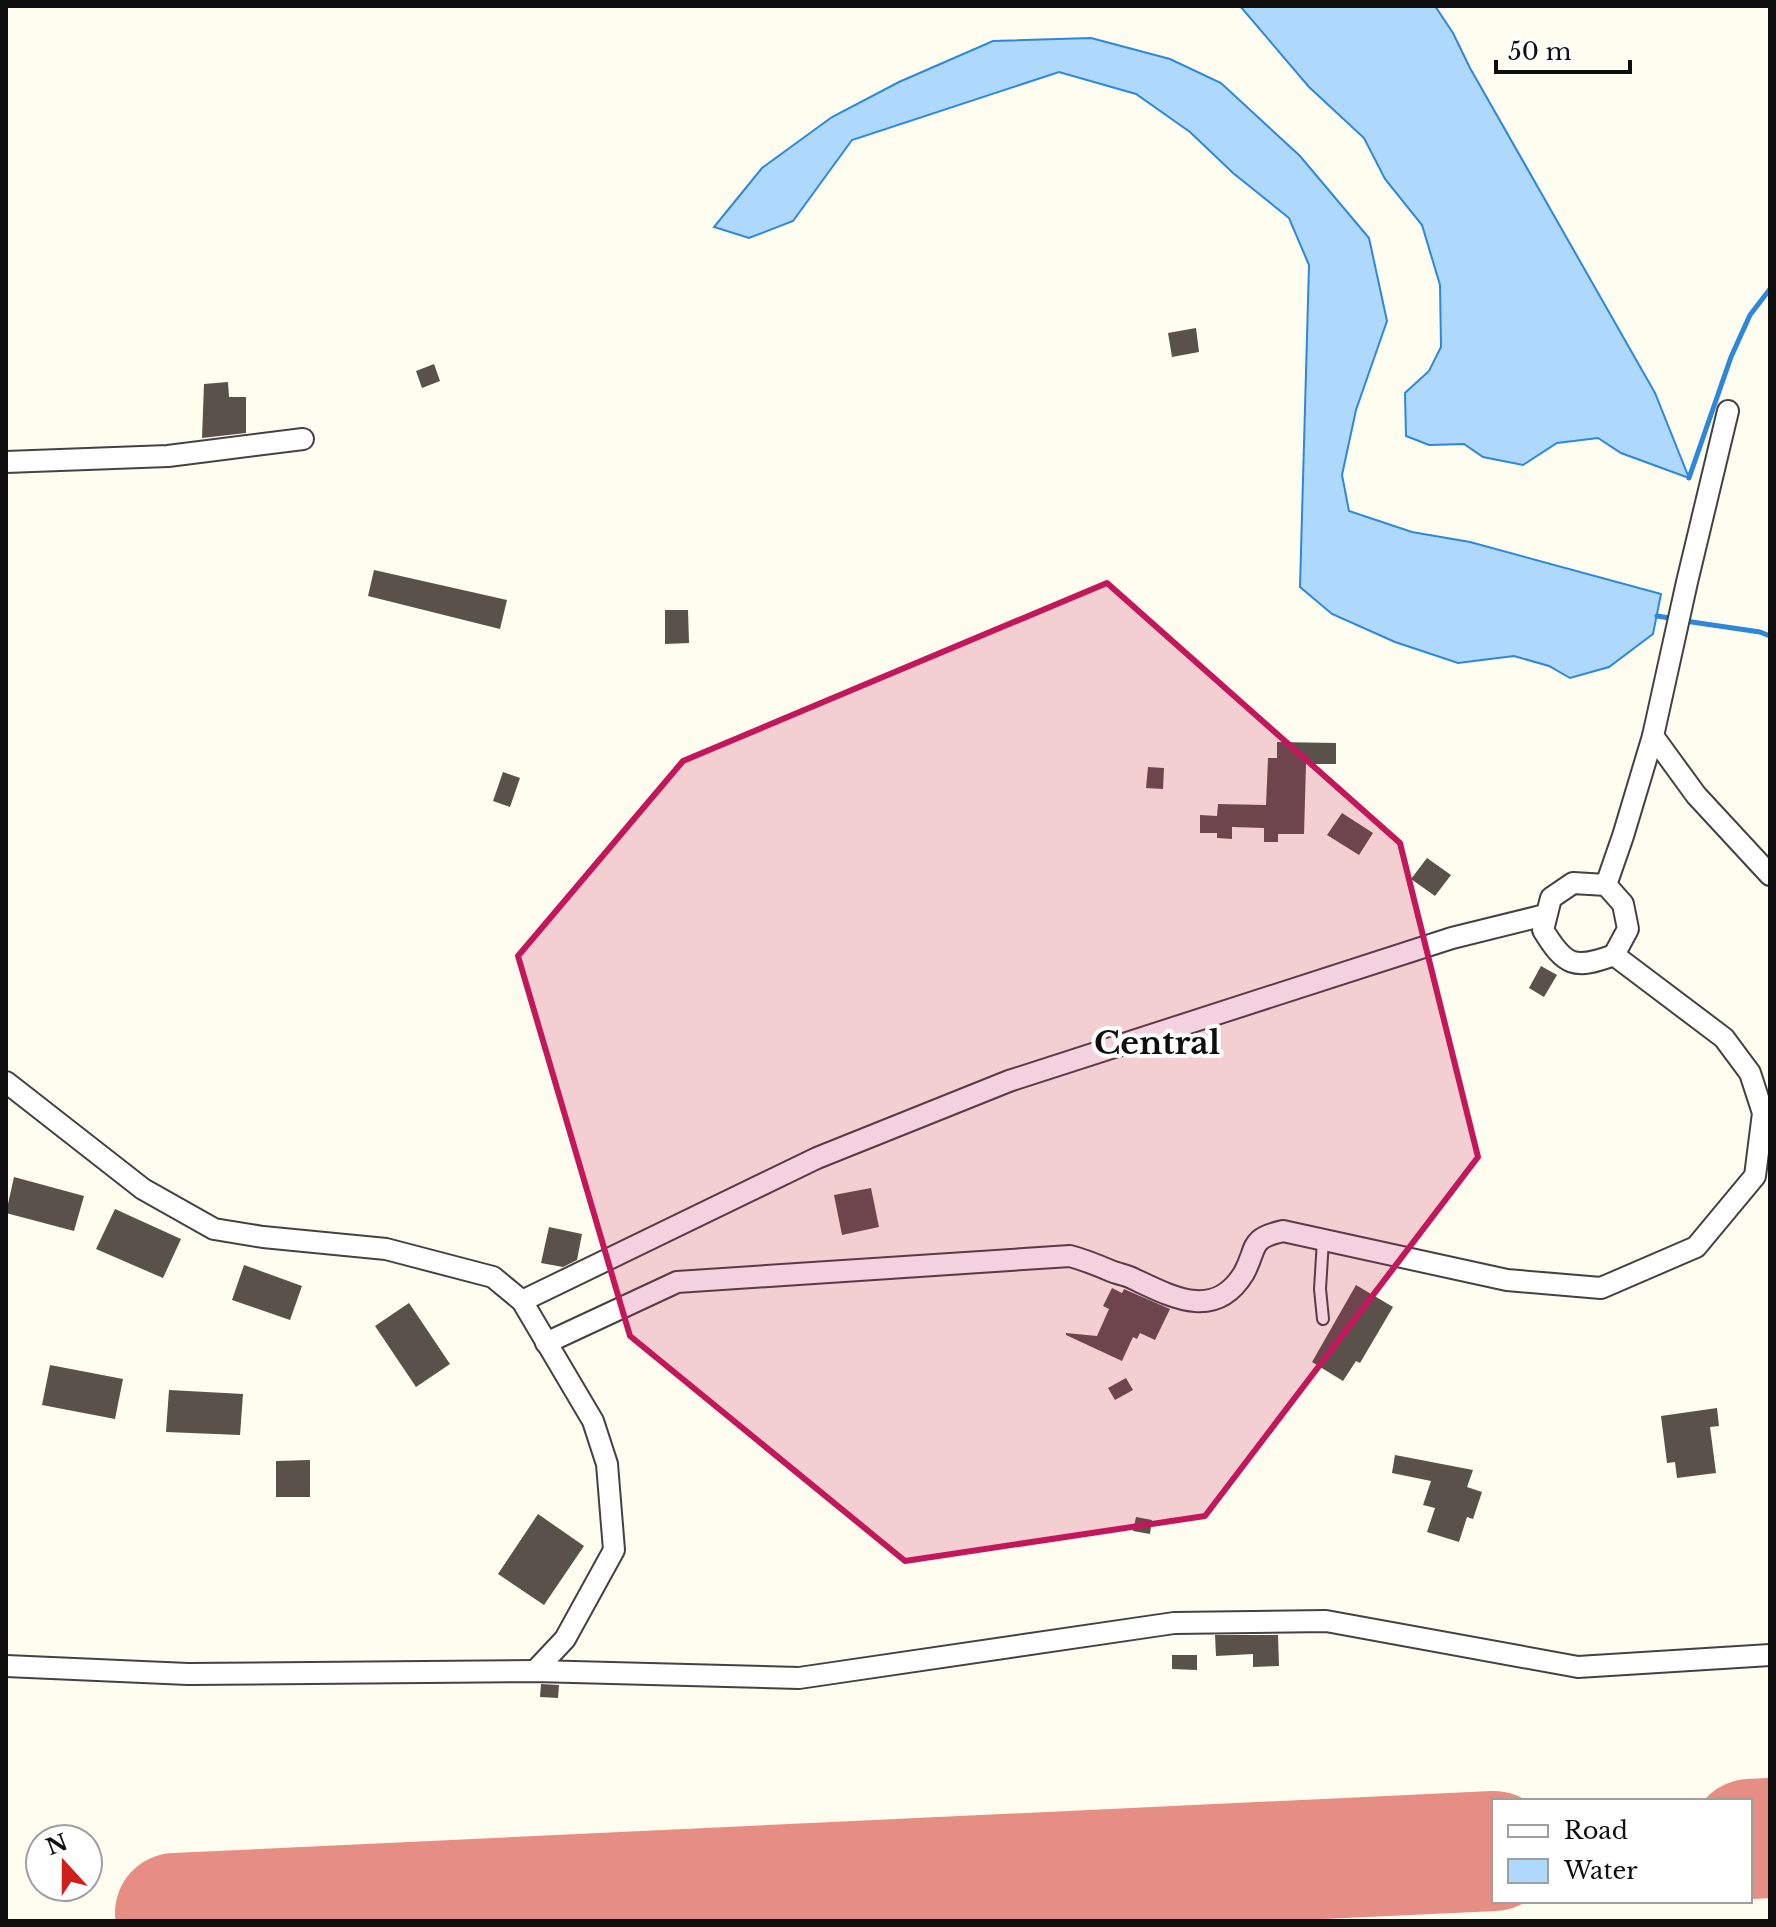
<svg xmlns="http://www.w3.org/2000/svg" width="1776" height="1927" viewBox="0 0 1776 1927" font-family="'Libre Baskerville',serif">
	<rect width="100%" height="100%" fill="#fffdf0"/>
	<g fill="#afd9fc" stroke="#2e87db" stroke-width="2">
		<path d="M 1240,6 L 1435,6 L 1453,33 L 1470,68 L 1655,393 L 1689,478 L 1621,453 L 1598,438 L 1557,443 L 1523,465 L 1483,457 L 1464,444 L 1429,445 L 1406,436 L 1405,393 L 1429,371 L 1441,347 L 1440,285 L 1422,225 L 1385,179 L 1364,138 L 1309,87 Z"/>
		<path d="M 1091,38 L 1170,59 L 1221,83 L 1300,156 L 1369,238 L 1387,321 L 1356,410 L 1342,475 L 1349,511 L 1412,532 L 1470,542 L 1661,594 L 1653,634 L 1609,667 L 1570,678 L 1549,666 L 1514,656 L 1458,663 L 1395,642 L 1332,614 L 1300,587 L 1309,265 L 1289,218 L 1233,173 L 1190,132 L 1136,94 L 1059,72 L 852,140 L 793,221 L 749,238 L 714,227 L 762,168 L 832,117 L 899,82 L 993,41 Z"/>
	</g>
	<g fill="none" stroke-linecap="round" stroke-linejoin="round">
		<g stroke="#2e87db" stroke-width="5">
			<path d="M 1689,478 L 1731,357 L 1750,315 L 1770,289"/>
			<path d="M 1657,616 L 1676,619"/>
			<path d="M 1685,621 L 1760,632 L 1770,636"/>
		</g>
		<g stroke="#e68e84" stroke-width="120">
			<path d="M 1750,1839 L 1770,1838"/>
			<path d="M 175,1913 L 1494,1851"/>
		</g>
	</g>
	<g fill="#59514a">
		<path d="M 1196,328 L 1199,352 L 1172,357 L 1168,333 Z"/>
		<path d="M 434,364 L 440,381 L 422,388 L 416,371 Z"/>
		<path d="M 228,382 L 229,397 L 246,397 L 246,433 L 202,438 L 204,384 Z"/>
		<path d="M 374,570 L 507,600 L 500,629 L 368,596 Z"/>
		<path d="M 665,610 L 688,610 L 689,643 L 665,644 Z"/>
		<path d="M 1277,742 L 1336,743 L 1336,764 L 1306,764 L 1304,834 L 1278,834 L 1278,842 L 1264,842 L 1264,828 L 1232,827 L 1232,839 L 1217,838 L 1217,833 L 1200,833 L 1200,815 L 1217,816 L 1218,804 L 1266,805 L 1268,758 L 1277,758 Z"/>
		<path d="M 1148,767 L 1164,768 L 1163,789 L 1146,788 Z"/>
		<path d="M 503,772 L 520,778 L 510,807 L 493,801 Z"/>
		<path d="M 1342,813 L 1373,833 L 1359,855 L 1327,835 Z"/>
		<path d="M 1427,858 L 1451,875 L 1435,896 L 1411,879 Z"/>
		<path d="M 1541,966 L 1557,975 L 1544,997 L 1529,988 Z"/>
		<path d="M 14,1177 L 84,1196 L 74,1231 L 6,1213 Z"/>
		<path d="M 871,1188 L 879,1227 L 842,1235 L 834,1195 Z"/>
		<path d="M 115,1209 L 181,1239 L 163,1278 L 96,1249 Z"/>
		<path d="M 549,1227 L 582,1234 L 577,1260 L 563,1267 L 541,1263 Z"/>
		<path d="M 244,1265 L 302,1286 L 290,1320 L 232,1300 Z"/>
		<path d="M 1356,1285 L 1393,1307 L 1360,1363 L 1356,1361 L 1343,1381 L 1312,1362 Z"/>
		<path d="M 1112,1288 L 1122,1293 L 1124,1289 L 1170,1309 L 1155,1340 L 1140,1333 L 1137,1339 L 1133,1337 L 1122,1361 L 1066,1335 L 1066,1333 L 1097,1336 L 1109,1309 L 1103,1306 Z"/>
		<path d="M 409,1303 L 450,1364 L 416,1387 L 375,1326 Z"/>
		<path d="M 50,1365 L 123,1379 L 115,1419 L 42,1405 Z"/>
		<path d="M 1126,1378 L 1133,1390 L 1115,1400 L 1108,1388 Z"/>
		<path d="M 169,1390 L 243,1394 L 240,1435 L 166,1432 Z"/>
		<path d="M 1717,1408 L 1719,1426 L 1710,1427 L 1716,1473 L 1677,1478 L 1675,1462 L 1667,1463 L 1661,1416 Z"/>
		<path d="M 1395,1455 L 1473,1470 L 1467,1487 L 1482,1492 L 1473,1519 L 1467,1517 L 1459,1542 L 1427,1532 L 1435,1508 L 1423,1505 L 1431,1481 L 1392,1473 Z"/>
		<path d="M 310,1460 L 310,1497 L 276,1497 L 276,1461 Z"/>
		<path d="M 538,1514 L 584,1546 L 544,1605 L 498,1574 Z"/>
		<path d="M 1136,1517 L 1152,1520 L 1150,1534 L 1133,1531 Z"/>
		<path d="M 1215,1635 L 1278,1635 L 1279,1666 L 1253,1667 L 1253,1654 L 1216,1656 Z"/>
		<path d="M 1172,1655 L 1197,1655 L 1197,1670 L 1172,1669 Z"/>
		<path d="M 541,1684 L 559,1685 L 558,1698 L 540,1697 Z"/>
	</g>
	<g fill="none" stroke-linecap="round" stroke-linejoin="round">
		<defs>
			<path id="service" d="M 1323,1319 L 1320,1289 L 1323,1240"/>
			<g id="minor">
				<path d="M 1728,411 L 1687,582 L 1653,736 L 1696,795 L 1770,875"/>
				<path d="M 6,462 L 168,456 L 303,439"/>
				<path d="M 1573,883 L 1606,885 L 1623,904 L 1628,929 L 1614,955 C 1574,970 1565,966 1543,930 L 1551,898 Z"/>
				<path d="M 1606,885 L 1623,836 L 1653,736"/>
				<path d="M 6,1082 L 143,1189 L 214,1229 L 263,1237 L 386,1249 L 493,1277 L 522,1301 L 593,1421 L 607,1464 L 614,1550 L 565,1639 L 535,1671"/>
				<path d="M 522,1301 L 817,1158 L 1009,1081 L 1452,938 L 1545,915"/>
				<path d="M 546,1343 L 677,1282 L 1070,1256 C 1085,1260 1097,1265 1111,1271 C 1118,1274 1127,1275 1134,1279 C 1172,1297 1215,1321 1244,1273 C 1258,1247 1248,1239 1283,1231 L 1507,1280 L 1601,1288 L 1696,1247 L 1755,1176 L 1763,1113 L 1750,1073 L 1724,1038 L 1614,955"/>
				<path d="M 6,1666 L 188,1674 L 535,1671 L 799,1678 L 1174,1623 L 1326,1621 L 1578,1667 L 1770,1655"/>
			</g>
		</defs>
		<use href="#service" stroke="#424242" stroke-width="14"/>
		<use href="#minor" stroke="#424242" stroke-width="24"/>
		<use href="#service" stroke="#fff" stroke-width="10"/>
		<use href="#minor" stroke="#fff" stroke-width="20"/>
	</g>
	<path fill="#c2185b" fill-opacity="0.2" stroke="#c2185b" stroke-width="6" stroke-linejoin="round" d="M 1107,583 L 1400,843 L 1478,1157 L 1205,1516 L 905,1561 L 630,1336 L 518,956 L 683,761 Z"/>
	<g text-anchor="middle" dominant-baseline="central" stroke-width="8" stroke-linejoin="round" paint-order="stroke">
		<g font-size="32" font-weight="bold" fill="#0f0f0f" stroke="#fff">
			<text x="1157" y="1043">Central</text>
		</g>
	</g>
	<rect width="1776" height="1927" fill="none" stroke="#0f0f0f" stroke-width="16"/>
	<rect x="1492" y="1799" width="260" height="104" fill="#ffffff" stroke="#9f9f9f" stroke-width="2"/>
	<rect x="1508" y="1825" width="40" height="12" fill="#ffffff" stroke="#9f9f9f" stroke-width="2"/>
	<text x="1564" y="1839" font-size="24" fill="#0f0f0f">Road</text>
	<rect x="1508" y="1859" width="40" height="24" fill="#afd9fc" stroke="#9f9f9f" stroke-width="2"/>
	<text x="1564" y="1879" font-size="24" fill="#0f0f0f">Water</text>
	<g transform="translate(64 1863) rotate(339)"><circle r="38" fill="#ffffff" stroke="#9f9f9f" stroke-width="2"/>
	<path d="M0-6L14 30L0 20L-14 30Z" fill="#ce1f18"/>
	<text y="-12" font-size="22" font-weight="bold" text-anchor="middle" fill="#0f0f0f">N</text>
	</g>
	<path d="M1496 60v12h134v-12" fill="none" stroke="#0f0f0f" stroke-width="4"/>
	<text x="1508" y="60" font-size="24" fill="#0f0f0f" stroke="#ffffff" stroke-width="6" paint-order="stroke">50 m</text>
</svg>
